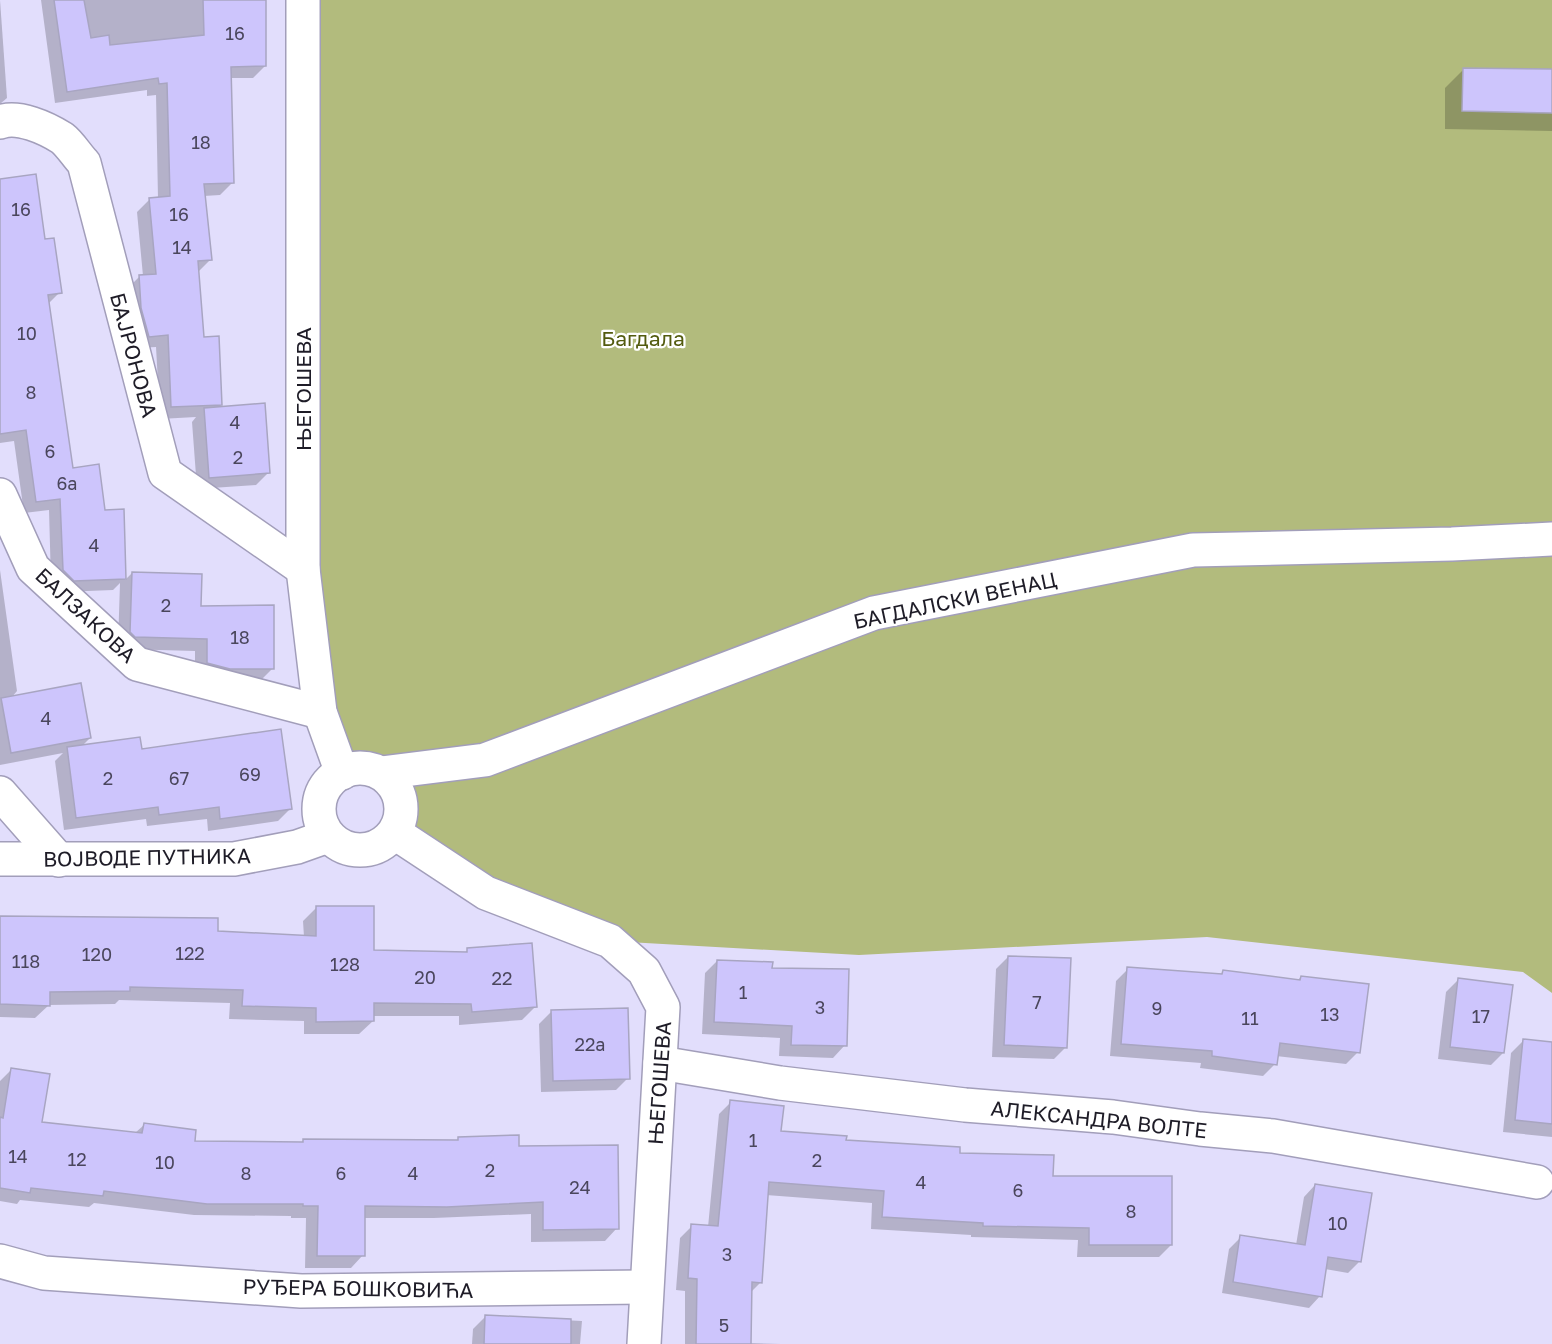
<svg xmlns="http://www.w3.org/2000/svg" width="1552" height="1344" viewBox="0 0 1552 1344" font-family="'Golos Text',sans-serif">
	<rect width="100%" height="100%" fill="#e2defc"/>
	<path fill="#b2bb7d" d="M 303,0 L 1552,0 L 1552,993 L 1523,972 L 1207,937 L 859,955 L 610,941 L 519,907 L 400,821 C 404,783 378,761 342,773 L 303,569 Z"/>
	<g fill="#0003">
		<path d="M 0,0 L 7,98 L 0,104 Z"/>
		<path d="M 41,0 L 259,0 L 265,66 L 253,78 L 229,78 L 232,183 L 220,195 L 204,196 L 210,260 L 198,272 L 202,338 L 221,405 L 217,408 L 268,473 L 256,485 L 197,489 L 192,422 L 196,417 L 160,419 L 156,347 L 137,348 L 127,289 L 140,276 L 143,276 L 137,212 L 150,199 L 158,199 L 156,95 L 147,96 L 147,90 L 55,103 Z"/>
		<path d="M 1464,69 L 1552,71 L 1552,131 L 1445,129 L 1445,88 Z"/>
		<path d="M 0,181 L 44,241 L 60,292 L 48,304 L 72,470 L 103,511 L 122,511 L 125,580 L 132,573 L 199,607 L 273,668 L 260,681 L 195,675 L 195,651 L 123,649 L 118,644 L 120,583 L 113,590 L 62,592 L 51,582 L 49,510 L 24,513 L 14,441 L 0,443 Z"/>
		<path d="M 0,570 L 17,691 L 11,698 L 90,738 L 81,747 L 140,751 L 290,809 L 278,821 L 208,831 L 207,819 L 147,826 L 146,819 L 64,830 L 55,761 L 63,753 L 0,765 Z"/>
		<path d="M 317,907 L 372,951 L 464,953 L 468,950 L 535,1007 L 522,1020 L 459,1025 L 459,1016 L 373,1016 L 373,1021 L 359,1034 L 304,1034 L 304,1021 L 229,1019 L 230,1003 L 119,1000 L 115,1004 L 49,1005 L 35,1018 L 0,1017 L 0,917 L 304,937 L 303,921 Z"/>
		<path d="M 1008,957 L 1066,1047 L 1054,1059 L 992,1057 L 996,969 Z"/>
		<path d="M 717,961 L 771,969 L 845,1045 L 833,1058 L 779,1056 L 780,1038 L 702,1034 L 705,973 Z"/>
		<path d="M 1128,969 L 1220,976 L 1224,972 L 1297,981 L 1301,977 L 1358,1052 L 1346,1064 L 1276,1056 L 1275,1064 L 1263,1076 L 1200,1068 L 1201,1063 L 1110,1056 L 1116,981 Z"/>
		<path d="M 1459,979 L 1503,1053 L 1491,1065 L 1438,1059 L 1446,992 Z"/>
		<path d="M 551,1012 L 628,1078 L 616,1090 L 541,1092 L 539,1024 Z"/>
		<path d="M 1523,1041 L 1552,1044 L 1552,1137 L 1503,1132 L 1511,1053 Z"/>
		<path d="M 11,1070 L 40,1123 L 135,1133 L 144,1125 L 193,1143 L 301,1143 L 304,1140 L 456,1141 L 459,1139 L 518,1148 L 617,1228 L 605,1241 L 531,1242 L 531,1214 L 434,1218 L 364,1218 L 363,1255 L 351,1268 L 305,1268 L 306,1218 L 291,1218 L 291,1216 L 194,1215 L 94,1203 L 89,1207 L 20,1200 L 17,1204 L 0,1201 L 0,1081 Z"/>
		<path d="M 731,1102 L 779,1132 L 845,1142 L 958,1154 L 1052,1178 L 1171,1245 L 1159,1257 L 1077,1257 L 1078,1240 L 971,1237 L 971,1235 L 871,1229 L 872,1203 L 766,1195 L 761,1282 L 750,1293 L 749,1343 L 781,1344 L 685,1344 L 685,1291 L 676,1290 L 680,1238 L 692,1226 L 708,1227 L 719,1114 Z"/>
		<path d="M 1315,1185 L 1359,1262 L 1348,1273 L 1325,1269 L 1320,1296 L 1309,1308 L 1222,1293 L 1229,1249 L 1241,1237 L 1296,1245 L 1304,1197 Z"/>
		<path d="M 486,1316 L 582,1321 L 580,1344 L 472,1344 L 473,1329 Z"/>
	</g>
	<g fill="#cdc5fc" stroke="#a8a5c1" stroke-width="1.5">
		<path d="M 54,0 L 84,0 L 91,38 L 109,35 L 110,45 L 204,35 L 203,0 L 266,0 L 266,66 L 231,67 L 234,183 L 204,184 L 212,260 L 198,261 L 204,337 L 219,336 L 222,405 L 171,407 L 168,335 L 149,337 L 141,308 L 139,275 L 156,274 L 149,198 L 170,196 L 167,83 L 159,84 L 158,78 L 67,92 Z"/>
		<path d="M 1463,68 L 1552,69 L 1552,113 L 1462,111 Z"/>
		<path d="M 36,174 L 45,239 L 54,238 L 62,293 L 48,295 L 73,468 L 99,464 L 105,510 L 124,509 L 126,579 L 74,581 L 63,570 L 60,499 L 36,502 L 26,430 L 0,434 L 0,179 Z"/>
		<path d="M 265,403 L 270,473 L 209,478 L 204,408 Z"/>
		<path d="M 132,572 L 202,574 L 201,606 L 274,605 L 274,669 L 230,669 L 207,663 L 207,639 L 135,637 L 130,632 Z"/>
		<path d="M 81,683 L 91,738 L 11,753 L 1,698 Z"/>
		<path d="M 281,729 L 292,809 L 220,819 L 219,807 L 159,815 L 158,807 L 76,818 L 67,747 L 140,737 L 142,749 Z"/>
		<path d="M 316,906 L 374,906 L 374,950 L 467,952 L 467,948 L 532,943 L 537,1007 L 472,1012 L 471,1004 L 374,1003 L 374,1021 L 316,1022 L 316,1008 L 242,1006 L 243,990 L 130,987 L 130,991 L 50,992 L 50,1006 L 0,1004 L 0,916 L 218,918 L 218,931 L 316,936 Z"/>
		<path d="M 1008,956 L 1071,958 L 1067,1048 L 1004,1045 Z"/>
		<path d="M 717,960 L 773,962 L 772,968 L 849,969 L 847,1046 L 791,1045 L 792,1026 L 714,1022 Z"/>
		<path d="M 1127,967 L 1222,974 L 1223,970 L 1300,980 L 1301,976 L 1369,984 L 1360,1053 L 1280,1043 L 1277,1065 L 1212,1056 L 1212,1051 L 1121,1044 Z"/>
		<path d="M 1458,978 L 1513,985 L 1504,1053 L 1450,1047 Z"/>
		<path d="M 628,1008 L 630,1079 L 553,1081 L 551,1010 Z"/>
		<path d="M 1523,1039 L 1552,1042 L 1552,1124 L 1515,1120 Z"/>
		<path d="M 11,1068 L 50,1074 L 42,1122 L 142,1133 L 144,1123 L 196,1130 L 195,1141 L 303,1142 L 303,1139 L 458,1140 L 458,1137 L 519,1135 L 519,1146 L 618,1145 L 619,1229 L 543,1230 L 543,1202 L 447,1207 L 365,1206 L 365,1256 L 317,1256 L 318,1206 L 303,1206 L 303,1204 L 207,1204 L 104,1191 L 103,1196 L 31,1188 L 30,1193 L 0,1188 L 0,1117 L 3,1118 Z"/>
		<path d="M 730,1100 L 784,1106 L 781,1131 L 847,1136 L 846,1140 L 960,1147 L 960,1153 L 1054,1155 L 1053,1176 L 1172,1176 L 1172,1245 L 1089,1245 L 1089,1228 L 983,1226 L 983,1223 L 882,1217 L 884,1191 L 769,1182 L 762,1283 L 752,1282 L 751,1344 L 696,1344 L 697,1279 L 688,1278 L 691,1224 L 718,1226 Z"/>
		<path d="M 1315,1184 L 1372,1193 L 1361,1262 L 1328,1257 L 1322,1297 L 1233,1282 L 1240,1235 L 1305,1245 Z"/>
		<path d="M 485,1315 L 571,1319 L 571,1344 L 484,1344 Z"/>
	</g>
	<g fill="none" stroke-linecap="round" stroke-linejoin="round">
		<defs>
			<g id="minor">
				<path d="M 0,122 C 18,115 46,128 62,138 C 70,144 77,156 84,163 L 165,473 L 303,569"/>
				<path d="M 0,495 L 33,568 L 137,664 L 320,712"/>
				<path d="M 0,793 L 59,860"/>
				<path d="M 0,859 L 234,859 L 297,847 L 328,836"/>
				<path d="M 660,1063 L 780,1083 L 965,1105 L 1113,1117 L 1200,1129 L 1273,1136 L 1537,1182"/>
				<path d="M 0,1261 L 44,1273 L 301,1291 L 645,1287"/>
			</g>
			<g id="tertiary">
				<path d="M 303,0 L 303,569 L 320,712 L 342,773"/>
				<circle cx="360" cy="809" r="41"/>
				<path d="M 381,773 L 485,760 L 874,613 L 1193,550 L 1452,544 L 1552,539"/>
				<path d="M 395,833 L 486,893 L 610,941 L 644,971 L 663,1007 L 644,1344"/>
			</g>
		</defs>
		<use href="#minor" stroke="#a29eba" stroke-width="36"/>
		<use href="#tertiary" stroke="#a29eba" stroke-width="36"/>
		<use href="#minor" stroke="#fff" stroke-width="33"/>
		<use href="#tertiary" stroke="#fff" stroke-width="33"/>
	</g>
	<g text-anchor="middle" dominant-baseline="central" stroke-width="4.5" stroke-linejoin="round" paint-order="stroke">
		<g font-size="18" fill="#4a465c">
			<text x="235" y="33">16</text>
			<text x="201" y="142">18</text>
			<text x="21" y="209">16</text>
			<text x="179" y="214">16</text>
			<text x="182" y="247">14</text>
			<text x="27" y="333">10</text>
			<text x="31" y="392">8</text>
			<text x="235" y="422">4</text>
			<text x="50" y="451">6</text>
			<text x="238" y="457">2</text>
			<text x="67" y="483">6a</text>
			<text x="94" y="545">4</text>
			<text x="166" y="605">2</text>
			<text x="240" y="637">18</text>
			<text x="46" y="718">4</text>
			<text x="250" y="774">69</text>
			<text x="108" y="778">2</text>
			<text x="179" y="778">67</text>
			<text x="190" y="953">122</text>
			<text x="97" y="954">120</text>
			<text x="26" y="961">118</text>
			<text x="345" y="964">128</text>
			<text x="425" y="977">20</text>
			<text x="502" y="978">22</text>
			<text x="743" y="992">1</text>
			<text x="1037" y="1002">7</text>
			<text x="820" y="1007">3</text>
			<text x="1157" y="1008">9</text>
			<text x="1330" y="1014">13</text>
			<text x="1481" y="1016">17</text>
			<text x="1250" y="1018">11</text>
			<text x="590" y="1044">22a</text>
			<text x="753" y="1140">1</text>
			<text x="18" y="1156">14</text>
			<text x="77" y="1159">12</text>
			<text x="817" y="1160">2</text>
			<text x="165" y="1162">10</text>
			<text x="490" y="1170">2</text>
			<text x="246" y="1173">8</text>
			<text x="341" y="1173">6</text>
			<text x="413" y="1173">4</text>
			<text x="921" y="1182">4</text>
			<text x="580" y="1187">24</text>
			<text x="1018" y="1190">6</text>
			<text x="1131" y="1211">8</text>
			<text x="1338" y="1223">10</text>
			<text x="727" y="1254">3</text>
			<text x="724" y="1325">5</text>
		</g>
		<g font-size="21" fill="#535b0f" stroke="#fff">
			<text x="643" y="338">Багдала</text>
		</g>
		<g font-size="21" fill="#1e1c27" stroke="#fff">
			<text transform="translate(134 355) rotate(75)">БАЈРОНОВА</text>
			<text transform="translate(303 389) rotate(-90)">ЊЕГОШЕВА</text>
			<text transform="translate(955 600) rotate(-12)">БАГДАЛСКИ ВЕНАЦ</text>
			<text transform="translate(86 615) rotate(43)">БАЛЗАКОВА</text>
			<text transform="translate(147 857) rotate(-1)">ВОЈВОДЕ ПУТНИКА</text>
			<text transform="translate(659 1083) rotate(-86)">ЊЕГОШЕВА</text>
			<text transform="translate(1099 1119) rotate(6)">АЛЕКСАНДРА ВОЛТЕ</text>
			<text transform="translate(358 1288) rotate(1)">РУЂЕРА БОШКОВИЋА</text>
		</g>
	</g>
</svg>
